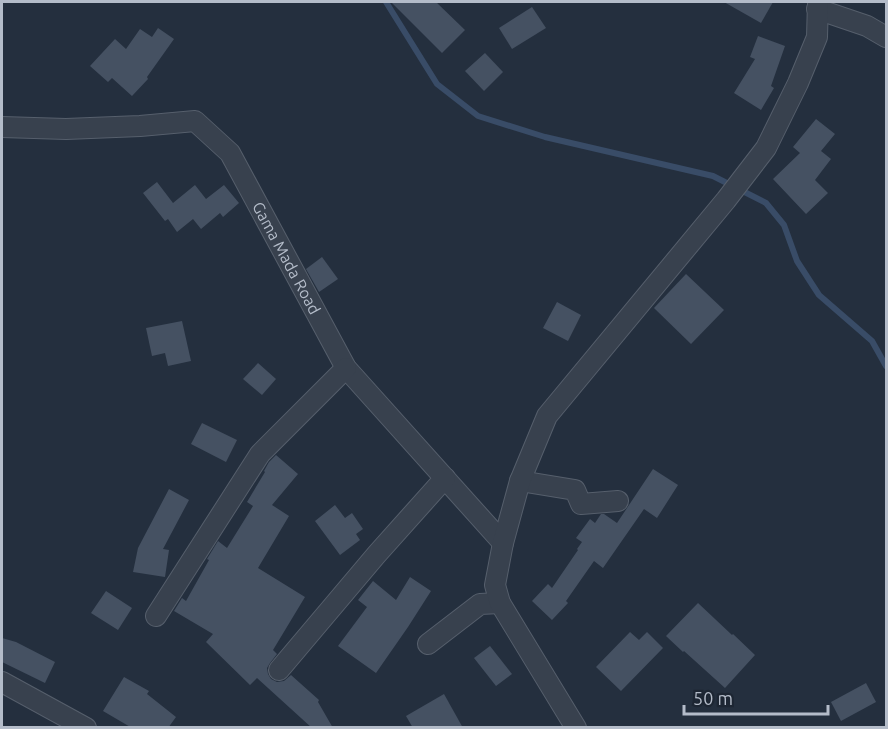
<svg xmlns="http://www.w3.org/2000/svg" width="888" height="729" viewBox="0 0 888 729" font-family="Ubuntu,sans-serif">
	<rect width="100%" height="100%" fill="#242f3e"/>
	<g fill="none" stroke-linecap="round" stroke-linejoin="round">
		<path stroke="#394c67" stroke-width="6" d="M 386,2 L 437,84 L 478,116 L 545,137 L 713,176 L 766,203 L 784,225 L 797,261 L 819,295 L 872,341 L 886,366"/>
	</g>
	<g fill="#455162">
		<path d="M 391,2 L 436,2 L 465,30 L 442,53 Z"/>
		<path d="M 724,2 L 773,2 L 761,23 Z"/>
		<path d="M 532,7 L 546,28 L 512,49 L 499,28 Z"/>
		<path d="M 158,28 L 174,39 L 147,77 L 148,79 L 132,96 L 112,78 L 108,82 L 90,66 L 115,39 L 126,49 L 140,29 L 152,37 Z"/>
		<path d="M 758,36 L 785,46 L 771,86 L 774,88 L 761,110 L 734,93 L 755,59 L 750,57 Z"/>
		<path d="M 485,53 L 503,72 L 484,91 L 465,71 Z"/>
		<path d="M 816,119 L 835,134 L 821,151 L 831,159 L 815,180 L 828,193 L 806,214 L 773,179 L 800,153 L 793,147 Z"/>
		<path d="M 157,182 L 173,203 L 195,185 L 206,199 L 224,185 L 239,203 L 223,217 L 220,213 L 201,229 L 193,219 L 177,232 L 168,219 L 165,221 L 143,193 Z"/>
		<path d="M 322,257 L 338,279 L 319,292 L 306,269 Z"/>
		<path d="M 686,274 L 724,310 L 691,344 L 654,308 Z"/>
		<path d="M 557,302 L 581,315 L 568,341 L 543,328 Z"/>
		<path d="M 182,321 L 191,361 L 168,366 L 165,353 L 152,356 L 146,328 Z"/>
		<path d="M 258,363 L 276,379 L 262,395 L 243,379 Z"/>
		<path d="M 202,423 L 237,440 L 226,462 L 191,444 Z"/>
		<path d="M 276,455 L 298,474 L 272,505 L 289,516 L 258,568 L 305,597 L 273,650 L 277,654 L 270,663 L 267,668 L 268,674 L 271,679 L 277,682 L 284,681 L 291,675 L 319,700 L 318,702 L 333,728 L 312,728 L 257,678 L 250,685 L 206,642 L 213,634 L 174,611 L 182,598 L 186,601 L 209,560 L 207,559 L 218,541 L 227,548 L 253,506 L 247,502 L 265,472 L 264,471 L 269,462 Z"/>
		<path d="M 653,469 L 678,485 L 657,518 L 644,509 L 603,568 L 594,561 L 566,601 L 568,603 L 552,620 L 532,601 L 548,584 L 552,588 L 578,550 L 577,549 L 582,542 L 576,538 L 590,519 L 595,523 L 601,514 L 604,514 L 617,523 Z"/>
		<path d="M 169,489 L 189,500 L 163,549 L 169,550 L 165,577 L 133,572 L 138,548 Z"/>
		<path d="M 335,505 L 345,518 L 352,513 L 363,529 L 356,534 L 360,540 L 340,555 L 315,521 Z"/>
		<path d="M 410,577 L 431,591 L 408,627 L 376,673 L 338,646 L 367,607 L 358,600 L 373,581 L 396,600 Z"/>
		<path d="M 106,591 L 132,608 L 118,630 L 91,613 Z"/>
		<path d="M 698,603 L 732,635 L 733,634 L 755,655 L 725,688 L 684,651 L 683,652 L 666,636 Z"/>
		<path d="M 630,632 L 639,640 L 647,632 L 663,648 L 621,691 L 596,667 Z"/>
		<path d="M 2,638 L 16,642 L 55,662 L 45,683 L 2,662 Z"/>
		<path d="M 490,646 L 512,674 L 496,686 L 474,658 Z"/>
		<path d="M 124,677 L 149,691 L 147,694 L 176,717 L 168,728 L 132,728 L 103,711 Z"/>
		<path d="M 866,683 L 876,702 L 841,721 L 831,702 Z"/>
		<path d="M 444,694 L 463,728 L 413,728 L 406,716 Z"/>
	</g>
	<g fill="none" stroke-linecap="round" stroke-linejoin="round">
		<defs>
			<g id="minor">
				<path d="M 817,9 L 867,26 L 886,37"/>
				<path id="s1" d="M 2,127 L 66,129 L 140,126 L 195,121 L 230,153 L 346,368 L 503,543"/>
				<path d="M 520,481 L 575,490 L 581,504 L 618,501"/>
				<path d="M 156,616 L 260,454 L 346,368"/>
				<path d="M 428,644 L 480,604 L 500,603"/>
				<path d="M 279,670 L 377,554 L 445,478"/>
				<path d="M 2,682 L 86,728"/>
				<path d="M 576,728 L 500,603 L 495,585 L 503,543 L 520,481 L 547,416 L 726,200 L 766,148 L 798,83 L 817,37 L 818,2"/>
			</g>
		</defs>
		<use href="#minor" stroke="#565f6c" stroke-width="22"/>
		<use href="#minor" stroke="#38414e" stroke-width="20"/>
	</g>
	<g text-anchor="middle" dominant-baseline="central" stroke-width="6" stroke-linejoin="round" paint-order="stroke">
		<g font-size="16" fill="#b4bcc9" stroke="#1d2633">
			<text stroke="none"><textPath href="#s1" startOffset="360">Gama Mada Road</textPath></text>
		</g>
	</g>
	<rect width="888" height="729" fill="none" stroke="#b4bcc9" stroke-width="6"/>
	<path d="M684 705v9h144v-9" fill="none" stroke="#b4bcc9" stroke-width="3"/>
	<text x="693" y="705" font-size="18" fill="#b4bcc9" stroke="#1d2633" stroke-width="4.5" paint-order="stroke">50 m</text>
</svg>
